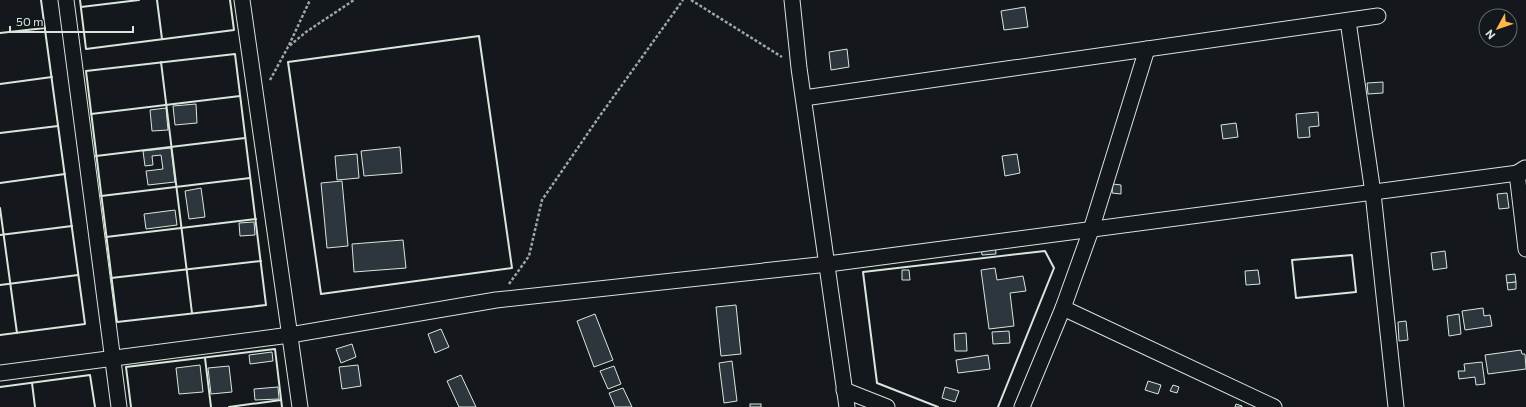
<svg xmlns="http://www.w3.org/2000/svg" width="1526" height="407" viewBox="0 0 1526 407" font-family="Commissioner,sans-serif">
	<rect width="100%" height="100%" fill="#14181c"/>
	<g fill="#2c363c" stroke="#d8e6dc">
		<path d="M 1025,7 L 1028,27 L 1004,30 L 1001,11 Z"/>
		<path d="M 847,49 L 849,67 L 831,70 L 829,52 Z"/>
		<path d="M 1383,82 L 1383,93 L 1368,94 L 1367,83 Z"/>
		<path d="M 196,104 L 197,123 L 175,125 L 173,106 Z"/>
		<path d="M 166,108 L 168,130 L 152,131 L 150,110 Z"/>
		<path d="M 1318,112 L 1319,126 L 1309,127 L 1310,137 L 1298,138 L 1296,114 Z"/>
		<path d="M 1236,123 L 1238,137 L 1223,139 L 1221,125 Z"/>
		<path d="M 400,147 L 402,173 L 364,176 L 361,151 Z"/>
		<path d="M 171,148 L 175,182 L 148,185 L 146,171 L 163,169 L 161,155 L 152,156 L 153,165 L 145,166 L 143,151 Z"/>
		<path d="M 357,154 L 359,178 L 337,180 L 335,156 Z"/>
		<path d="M 1017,154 L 1020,173 L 1005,176 L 1002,156 Z"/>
		<path d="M 342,181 L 348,246 L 327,248 L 321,183 Z"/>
		<path d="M 1113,184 L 1121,185 L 1121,194 L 1112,193 Z"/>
		<path d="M 201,188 L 205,217 L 189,219 L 185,191 Z"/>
		<path d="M 1507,193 L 1509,208 L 1499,209 L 1497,194 Z"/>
		<path d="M 175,210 L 177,225 L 146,229 L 144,214 Z"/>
		<path d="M 254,222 L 255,235 L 240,236 L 239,223 Z"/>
		<path d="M 403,240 L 406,268 L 354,272 L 352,244 Z"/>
		<path d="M 995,244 L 996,254 L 982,255 L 981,245 Z"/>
		<path d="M 1445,251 L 1447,268 L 1433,270 L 1431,253 Z"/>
		<path d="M 995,268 L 997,280 L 1023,276 L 1026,291 L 1010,293 L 1014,326 L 989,329 L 981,270 Z"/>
		<path d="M 902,270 L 909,270 L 910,280 L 902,280 Z"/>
		<path d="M 1258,270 L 1260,284 L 1246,285 L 1245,271 Z"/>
		<path d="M 1515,274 L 1516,282 L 1507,283 L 1506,275 Z"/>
		<path d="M 1516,282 L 1516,289 L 1508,290 L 1507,283 Z"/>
		<path d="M 736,305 L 741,354 L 721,356 L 716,307 Z"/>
		<path d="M 1483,308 L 1484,316 L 1490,315 L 1492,326 L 1465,330 L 1462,311 Z"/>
		<path d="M 595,314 L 613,360 L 594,367 L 577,321 Z"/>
		<path d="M 1459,314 L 1461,334 L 1449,336 L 1447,316 Z"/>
		<path d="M 1406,321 L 1408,340 L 1399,341 L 1398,322 Z"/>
		<path d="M 441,329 L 449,347 L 435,353 L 428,334 Z"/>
		<path d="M 1009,331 L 1010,343 L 993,344 L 992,332 Z"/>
		<path d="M 966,333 L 967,351 L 955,351 L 954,334 Z"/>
		<path d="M 352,344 L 356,357 L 341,363 L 336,349 Z"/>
		<path d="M 1521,350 L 1522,354 L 1525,354 L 1526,369 L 1488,374 L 1485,355 Z"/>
		<path d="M 272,352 L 273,361 L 250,364 L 249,355 Z"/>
		<path d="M 988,355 L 990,369 L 958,373 L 956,360 Z"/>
		<path d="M 732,361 L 737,401 L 724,403 L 719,363 Z"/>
		<path d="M 1482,362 L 1485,384 L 1476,385 L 1475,377 L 1459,379 L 1458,371 L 1465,371 L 1464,364 Z"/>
		<path d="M 200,365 L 203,392 L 179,394 L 176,368 Z"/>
		<path d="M 358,365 L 361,386 L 342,389 L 339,367 Z"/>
		<path d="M 229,366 L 232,392 L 211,394 L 208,368 Z"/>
		<path d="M 614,366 L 621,384 L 608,389 L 600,371 Z"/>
		<path d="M 461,375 L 476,407 L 459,407 L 447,381 Z"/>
		<path d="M 1148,381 L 1161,385 L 1158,394 L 1145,390 Z"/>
		<path d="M 1173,385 L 1179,387 L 1177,393 L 1170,391 Z"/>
		<path d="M 278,387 L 279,399 L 255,400 L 254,389 Z"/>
		<path d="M 945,387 L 959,391 L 955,402 L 942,398 Z"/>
		<path d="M 623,388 L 632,407 L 615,407 L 609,393 Z"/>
		<rect x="750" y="404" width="11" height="3"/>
		<path d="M 1236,404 L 1242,406 L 1242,407 L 1235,407 Z"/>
	</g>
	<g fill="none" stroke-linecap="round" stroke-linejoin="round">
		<defs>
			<g id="minor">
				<path d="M 66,0 L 119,407"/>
				<path d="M 242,0 L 300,407"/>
				<path d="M 792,0 L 799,68 L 847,407"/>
				<path d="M 1348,21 L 1373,193 L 1396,407"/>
				<path d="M 804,98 L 1378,16"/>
				<path d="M 1525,168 L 1517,173 L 1526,249"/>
				<path d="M 1063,308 L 1274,407"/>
				<path d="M 0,373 L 290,335 L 496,300 L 828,264 L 1526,172"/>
				<path d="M 844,390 L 887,407"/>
				<path d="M 1022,407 L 1063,308 L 1091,230 L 1147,49"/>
			</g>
		</defs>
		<use href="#minor" stroke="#d8e6dc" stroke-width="17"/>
		<g stroke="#9da8a2" stroke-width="2.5" stroke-dasharray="3 2" stroke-linecap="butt">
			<path d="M 691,0 L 782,57"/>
			<path d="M 289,45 L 310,0"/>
			<path d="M 270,80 L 288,47 L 306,32 L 354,0"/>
			<path d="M 509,284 L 529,256 L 542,200 L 599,117 L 683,0"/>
		</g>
		<use href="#minor" stroke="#14181c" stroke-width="15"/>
		<g stroke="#d8e6dc" stroke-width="2">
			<path d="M 80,0 L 86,49 L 234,30 L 230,0"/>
			<path d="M 157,0 L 162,39"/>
			<path d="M 81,7 L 139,0"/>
			<path d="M 0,33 L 45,28"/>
			<path d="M 479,36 L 512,268 L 321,294 L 288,62 Z"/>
			<path d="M 235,54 L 266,305 L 117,322 L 86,71 Z"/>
			<path d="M 161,62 L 192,313"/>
			<path d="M 0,84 L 52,77"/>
			<path d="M 91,114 L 240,96"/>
			<path d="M 0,133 L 58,126"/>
			<path d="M 96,156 L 245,138"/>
			<path d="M 0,183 L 65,174"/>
			<path d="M 101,196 L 250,178"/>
			<path d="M 0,208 L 17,333"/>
			<path d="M 0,235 L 72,226"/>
			<path d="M 106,237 L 256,219"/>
			<path d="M 1352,255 L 1356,292 L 1296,298 L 1292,260 Z"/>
			<path d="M 111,278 L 261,261"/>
			<path d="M 0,285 L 78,275"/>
			<path d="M 0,335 L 85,324 L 41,0"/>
			<path d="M 205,358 L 211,407"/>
			<path d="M 32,383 L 35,407"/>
			<path d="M 0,387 L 90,375 L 95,407"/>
			<path d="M 131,407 L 126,367 L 275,349 L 282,407"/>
			<path d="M 229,407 L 281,400"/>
			<path d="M 938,407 L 877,383 L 863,272 L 1045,251 L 1054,268 L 998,407"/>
		</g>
	</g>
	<g transform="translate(1498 28) rotate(230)"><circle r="19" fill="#14181c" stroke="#626a69"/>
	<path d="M0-3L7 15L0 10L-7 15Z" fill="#ffb74d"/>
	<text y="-6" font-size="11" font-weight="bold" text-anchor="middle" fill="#d8e6dc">N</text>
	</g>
	<path d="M10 26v6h123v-6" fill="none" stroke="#d8e6dc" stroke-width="2"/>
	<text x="16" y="26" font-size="12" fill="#d8e6dc" stroke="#14181c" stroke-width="3" paint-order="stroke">50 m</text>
</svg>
